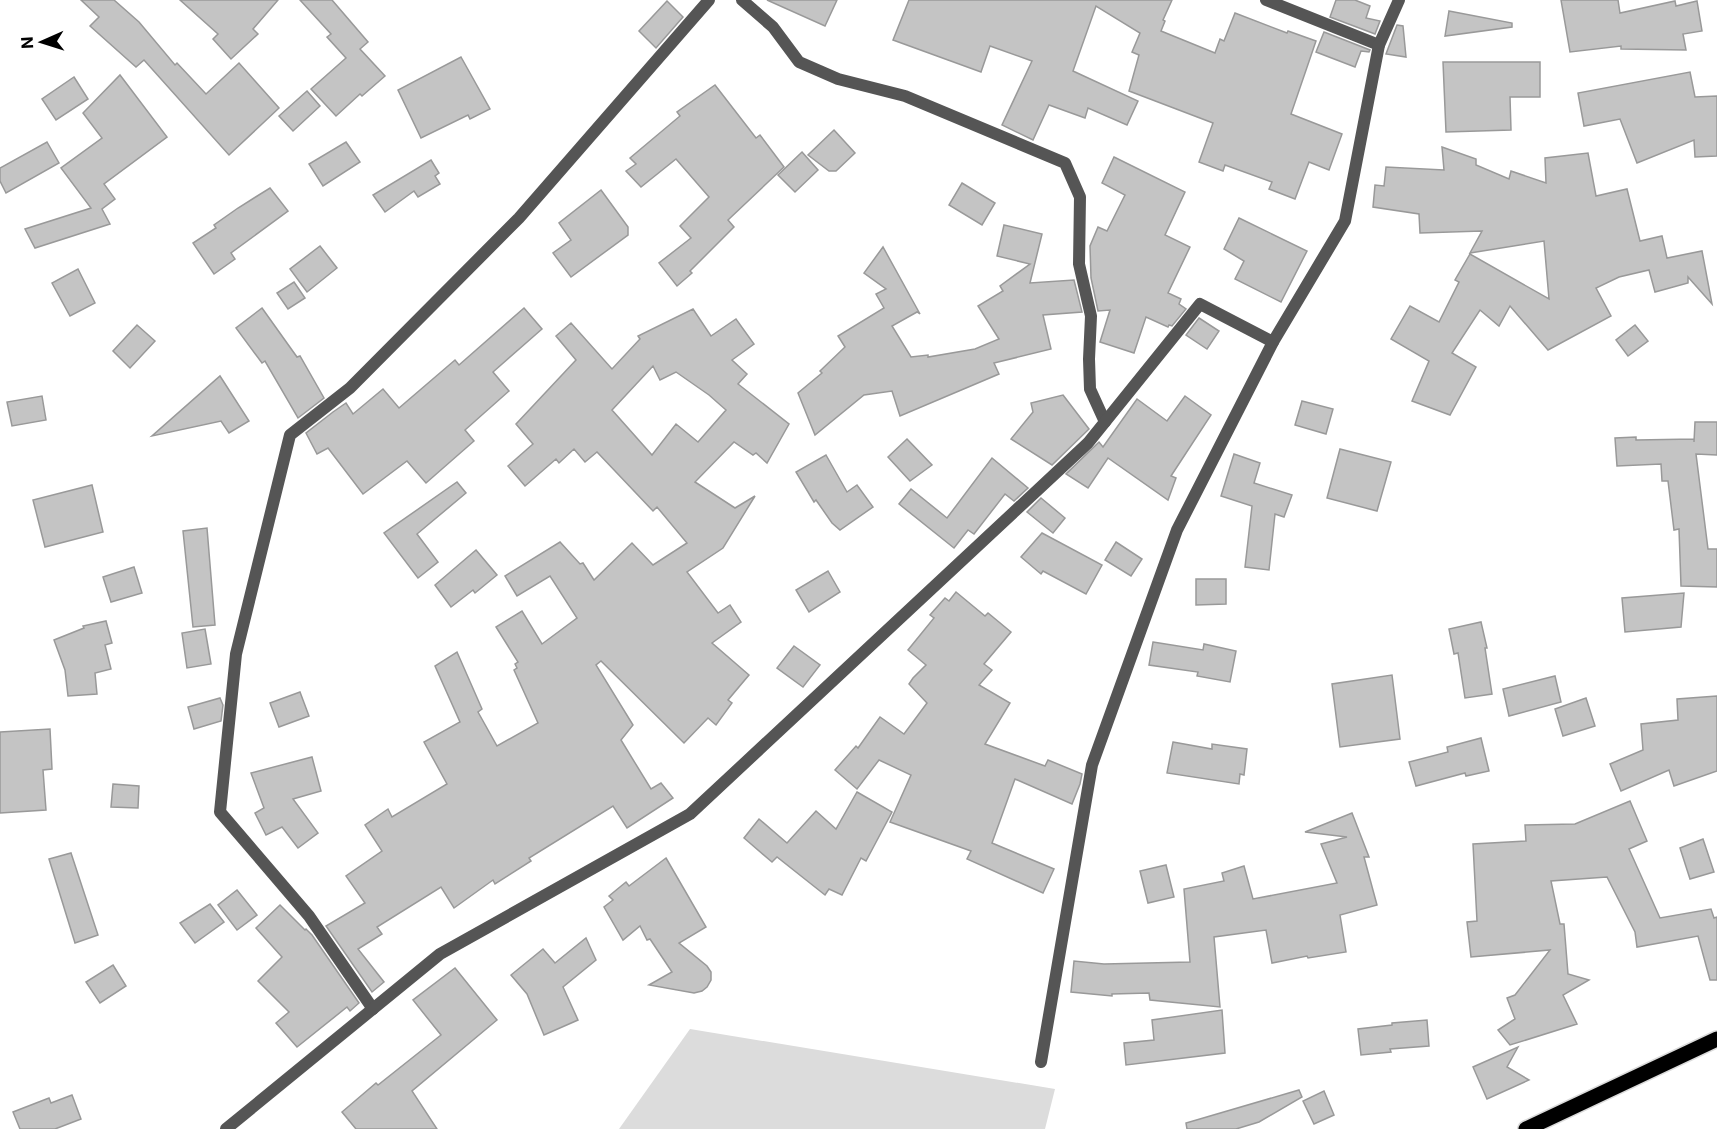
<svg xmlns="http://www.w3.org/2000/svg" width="1717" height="1129" viewBox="0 0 1717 1129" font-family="Inter,sans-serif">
	<rect width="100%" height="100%" fill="#fff"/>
	<path fill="#dcdcdc" d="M 690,1029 L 1055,1089 L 1045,1129 L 619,1129 Z"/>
	<g fill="#c4c4c4" stroke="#999" stroke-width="1.5" fill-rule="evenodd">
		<path d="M 81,0 L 114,0 L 139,22 L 175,65 L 177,63 L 206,94 L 239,63 L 279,108 L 229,155 L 144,60 L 136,67 L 90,26 L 99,17 Z"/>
		<path d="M 180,0 L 278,0 L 253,29 L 258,34 L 231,59 L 213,39 L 218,34 Z"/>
		<path d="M 300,0 L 332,0 L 368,42 L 360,49 L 385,76 L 362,96 L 360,94 L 336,116 L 311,89 L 346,58 L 327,37 L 331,34 Z"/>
		<path d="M 767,0 L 837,0 L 825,26 Z"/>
		<path d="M 909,0 L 1172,0 L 1163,20 L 1165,21 L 1161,31 L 1215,53 L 1220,39 L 1224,41 L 1235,13 L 1287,33 L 1288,31 L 1316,41 L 1291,114 L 1342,134 L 1329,170 L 1309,162 L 1295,199 L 1269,189 L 1272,182 L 1225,165 L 1223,171 L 1199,162 L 1213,123 L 1129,91 L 1139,55 L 1132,52 L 1140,33 L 1096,6 L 1073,71 L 1138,101 L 1127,125 L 1088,108 L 1085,118 L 1049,105 L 1033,140 L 1002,125 L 1032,61 L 990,46 L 981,72 L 893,40 Z"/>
		<path d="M 1336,0 L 1355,0 L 1370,6 L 1366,18 L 1380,21 L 1375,34 L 1330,17 Z"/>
		<path d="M 1561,0 L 1618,0 L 1620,13 L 1675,1 L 1676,6 L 1697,1 L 1702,31 L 1683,34 L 1686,50 L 1621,49 L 1621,46 L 1570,52 Z"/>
		<path d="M 667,1 L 683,17 L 656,48 L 639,31 Z"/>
		<path d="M 1449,11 L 1512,23 L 1512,27 L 1445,36 Z"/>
		<path d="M 1397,25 L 1403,26 L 1406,57 L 1386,54 Z"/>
		<path d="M 1324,32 L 1370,50 L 1369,52 L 1361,51 L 1355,67 L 1316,52 Z"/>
		<path d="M 461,57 L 490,109 L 470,119 L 468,115 L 421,138 L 398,90 Z"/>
		<path d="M 1443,62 L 1540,62 L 1540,97 L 1510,97 L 1511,130 L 1446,132 Z"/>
		<path d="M 1690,72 L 1695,97 L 1717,96 L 1717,156 L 1695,157 L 1694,140 L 1637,163 L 1620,119 L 1584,126 L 1578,93 Z"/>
		<path d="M 120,75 L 167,137 L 104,184 L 115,199 L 102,209 L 110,224 L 35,248 L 25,229 L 91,208 L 61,168 L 102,138 L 83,113 Z"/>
		<path d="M 74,77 L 88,99 L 56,120 L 42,99 Z"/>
		<path d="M 715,85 L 756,138 L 760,135 L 784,167 L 728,220 L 734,227 L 690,271 L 692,273 L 677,286 L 659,263 L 691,238 L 680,226 L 709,197 L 676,159 L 641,187 L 626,171 L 636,164 L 630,158 L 680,116 L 677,112 Z"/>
		<path d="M 307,91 L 320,106 L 293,131 L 279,116 Z"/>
		<path d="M 834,130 L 855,153 L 836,171 L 829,171 L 808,155 Z"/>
		<path d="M 47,142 L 59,163 L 6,193 L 0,181 L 0,168 Z"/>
		<path d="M 346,142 L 360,162 L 323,186 L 309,164 Z"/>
		<path d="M 1442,147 L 1476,159 L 1476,165 L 1509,179 L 1511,171 L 1546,183 L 1545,158 L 1588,153 L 1596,196 L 1627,189 L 1640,241 L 1662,236 L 1667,258 L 1702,251 L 1712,304 L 1688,277 L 1688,283 L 1655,292 L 1649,270 L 1619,277 L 1596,288 L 1611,316 L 1548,350 L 1510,306 L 1499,326 L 1480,310 L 1452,353 L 1476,367 L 1450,415 L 1412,401 L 1429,361 L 1391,339 L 1410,306 L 1439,322 L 1459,282 L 1455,280 L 1470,254 L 1549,299 L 1544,241 L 1470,253 L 1482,231 L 1420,233 L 1419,214 L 1373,207 L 1375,185 L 1384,186 L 1386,167 L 1444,170 Z"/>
		<path d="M 802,152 L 818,170 L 795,192 L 778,175 Z"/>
		<path d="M 1114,157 L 1185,192 L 1165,235 L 1190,247 L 1168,293 L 1181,299 L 1179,304 L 1186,309 L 1172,326 L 1169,325 L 1168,327 L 1146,317 L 1134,353 L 1100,342 L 1110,310 L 1098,311 L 1091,278 L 1090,246 L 1098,227 L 1107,231 L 1125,195 L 1102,183 Z"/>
		<path d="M 431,160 L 439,173 L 435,176 L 440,184 L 418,197 L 414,191 L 385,212 L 373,195 Z"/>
		<path d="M 962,183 L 995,203 L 982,225 L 949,205 Z"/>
		<path d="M 270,188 L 288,211 L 231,253 L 235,259 L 214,274 L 193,243 L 216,228 L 214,225 L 238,208 Z"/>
		<path d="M 601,190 L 628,227 L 628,235 L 571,277 L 553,253 L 571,240 L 559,223 Z"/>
		<path d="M 1239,218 L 1307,251 L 1281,302 L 1235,279 L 1244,261 L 1224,249 Z"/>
		<path d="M 1004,225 L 1042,234 L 1030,283 L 1074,280 L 1082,312 L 1043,315 L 1051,349 L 994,363 L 999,374 L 900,416 L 892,391 L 864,395 L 815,435 L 798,393 L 822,373 L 820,371 L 845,347 L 838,336 L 884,308 L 876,294 L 886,289 L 864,273 L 883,247 L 920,314 L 917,312 L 892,326 L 911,357 L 928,355 L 928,357 L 975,349 L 999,339 L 978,306 L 1003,291 L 1000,286 L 1030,264 L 997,256 Z"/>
		<path d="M 320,246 L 337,268 L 307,292 L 290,269 Z"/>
		<path d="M 78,269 L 95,303 L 70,316 L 52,283 Z"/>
		<path d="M 294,282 L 305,298 L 288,309 L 277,293 Z"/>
		<path d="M 262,308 L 297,357 L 300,356 L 324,398 L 298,418 L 265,361 L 262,363 L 236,328 Z"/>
		<path d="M 524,308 L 542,329 L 493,372 L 509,391 L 465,430 L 474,441 L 426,483 L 407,461 L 363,494 L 328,448 L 317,454 L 306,433 L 333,412 L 346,403 L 353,414 L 383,389 L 399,408 L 455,360 L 459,365 Z"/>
		<path d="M 693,309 L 711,336 L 736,319 L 754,344 L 732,360 L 747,374 L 738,384 L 789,424 L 767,463 L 756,453 L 753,455 L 734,442 L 695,482 L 735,508 L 755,496 L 723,548 L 687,572 L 718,613 L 730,605 L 741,622 L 712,643 L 749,675 L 728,700 L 732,703 L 716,725 L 708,718 L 684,743 L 601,661 L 596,665 L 633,725 L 621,740 L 651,789 L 661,783 L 673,798 L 627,828 L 613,806 L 529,858 L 531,861 L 495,884 L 493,880 L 454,908 L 441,887 L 377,927 L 382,934 L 358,949 L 384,982 L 372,992 L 326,926 L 365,903 L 346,876 L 382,851 L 365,825 L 388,809 L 392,817 L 447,784 L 424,742 L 460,722 L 435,666 L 457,652 L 482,709 L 478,712 L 497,746 L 538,723 L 514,670 L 517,668 L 515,664 L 518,662 L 496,627 L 522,611 L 542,644 L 577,618 L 550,576 L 517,596 L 505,576 L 560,542 L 580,564 L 583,563 L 594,580 L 632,543 L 653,565 L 687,543 L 657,507 L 653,511 L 597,452 L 585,462 L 574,449 L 559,463 L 556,459 L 525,486 L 508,466 L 533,444 L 516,424 L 576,360 L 556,336 L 571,323 L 612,369 L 640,339 L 638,336 ZM 653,366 L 660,380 L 676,372 L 709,395 L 726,410 L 698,442 L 676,424 L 652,455 L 612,410 Z"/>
		<path d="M 1199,318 L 1219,331 L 1207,349 L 1186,335 Z"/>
		<path d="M 137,325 L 155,341 L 130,368 L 113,351 Z"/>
		<path d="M 1635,325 L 1648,341 L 1628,356 L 1616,340 Z"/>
		<path d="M 220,376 L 249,421 L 229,433 L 221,421 L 152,436 Z"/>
		<path d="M 1063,395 L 1089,429 L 1052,465 L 1011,439 L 1033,412 L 1031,403 Z"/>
		<path d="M 42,396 L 46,420 L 12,426 L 7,402 Z"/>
		<path d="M 1185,396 L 1211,415 L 1171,476 L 1176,478 L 1168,500 L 1108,458 L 1088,488 L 1066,474 L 1099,442 L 1103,447 L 1137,399 L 1167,421 Z"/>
		<path d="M 1302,401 L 1333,409 L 1326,434 L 1295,425 Z"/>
		<path d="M 1695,422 L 1717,422 L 1717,455 L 1696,454 L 1708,549 L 1717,549 L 1717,587 L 1681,586 L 1679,529 L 1674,530 L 1668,481 L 1662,481 L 1661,464 L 1617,466 L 1615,438 L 1636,437 L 1636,440 L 1694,439 L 1694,442 Z"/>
		<path d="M 907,439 L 932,465 L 910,481 L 888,457 Z"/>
		<path d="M 1340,449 L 1391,462 L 1377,511 L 1327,498 Z"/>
		<path d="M 1234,454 L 1260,463 L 1254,483 L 1292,495 L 1284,517 L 1275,514 L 1269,570 L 1245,567 L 1252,506 L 1221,496 Z"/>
		<path d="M 826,455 L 847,492 L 857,485 L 873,507 L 840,530 L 832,523 L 816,500 L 814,502 L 796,472 Z"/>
		<path d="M 992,458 L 1028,488 L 1014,501 L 1005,494 L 974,534 L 968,530 L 954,548 L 899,504 L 911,489 L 947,518 Z"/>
		<path d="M 457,482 L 466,493 L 417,534 L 438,562 L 418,578 L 384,533 Z"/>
		<path d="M 92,485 L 103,532 L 45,547 L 33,500 Z"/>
		<path d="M 1041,498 L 1065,518 L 1053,533 L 1027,512 Z"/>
		<path d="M 207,528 L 215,625 L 193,627 L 183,531 Z"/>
		<path d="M 1042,533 L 1102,565 L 1086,594 L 1043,571 L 1041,574 L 1021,557 Z"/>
		<path d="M 1116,542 L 1142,559 L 1131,576 L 1105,560 Z"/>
		<path d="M 476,550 L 497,575 L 475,593 L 473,590 L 451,607 L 435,585 Z"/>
		<path d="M 134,567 L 142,593 L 111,602 L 103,577 Z"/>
		<path d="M 828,571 L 840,592 L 809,612 L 796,590 Z"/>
		<path d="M 1196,579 L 1226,579 L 1226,604 L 1196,605 Z"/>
		<path d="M 956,592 L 985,616 L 988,613 L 1011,632 L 984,664 L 992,670 L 979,685 L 1010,703 L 985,744 L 1045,766 L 1048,760 L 1082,774 L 1080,784 L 1072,804 L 1015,779 L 992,843 L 1054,869 L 1043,893 L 967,859 L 971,851 L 890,822 L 911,775 L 879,760 L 857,789 L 835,770 L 856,746 L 858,748 L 880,717 L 904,734 L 927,703 L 909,684 L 913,678 L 926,665 L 908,650 L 934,618 L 930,615 L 945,598 L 949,601 Z"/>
		<path d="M 1684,593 L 1681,627 L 1625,632 L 1622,598 Z"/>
		<path d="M 106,621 L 112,643 L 105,645 L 111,669 L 95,673 L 97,694 L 68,696 L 65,670 L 54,640 L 84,628 L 83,626 Z"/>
		<path d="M 1481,622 L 1487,648 L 1485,648 L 1492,694 L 1465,698 L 1458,653 L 1454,654 L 1449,629 Z"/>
		<path d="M 205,629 L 211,664 L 187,668 L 182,633 Z"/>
		<path d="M 1153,642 L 1203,650 L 1204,644 L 1236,651 L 1230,682 L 1197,676 L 1198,672 L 1149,665 Z"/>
		<path d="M 794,646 L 820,665 L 803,687 L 777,668 Z"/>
		<path d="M 1392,675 L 1400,739 L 1340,747 L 1332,684 Z"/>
		<path d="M 1555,676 L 1561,702 L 1509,716 L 1503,689 Z"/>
		<path d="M 300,692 L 309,716 L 279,727 L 270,703 Z"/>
		<path d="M 1717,696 L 1717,771 L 1674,786 L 1669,770 L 1621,791 L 1610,764 L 1643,750 L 1641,724 L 1678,720 L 1677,699 Z"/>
		<path d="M 220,698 L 223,705 L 221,721 L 194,729 L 188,707 Z"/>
		<path d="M 1586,698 L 1595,726 L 1563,736 L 1555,709 Z"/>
		<path d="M 50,729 L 52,769 L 43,770 L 46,810 L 0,813 L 0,732 Z"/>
		<path d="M 1481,738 L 1489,771 L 1466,776 L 1465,773 L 1416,786 L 1409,762 L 1448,752 L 1447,747 Z"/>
		<path d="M 1173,742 L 1212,749 L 1212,744 L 1247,749 L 1244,775 L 1240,774 L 1239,784 L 1167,773 Z"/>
		<path d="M 312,757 L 321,791 L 293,799 L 318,833 L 298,848 L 282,827 L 266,835 L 255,813 L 264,808 L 251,773 Z"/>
		<path d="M 113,784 L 139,786 L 138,808 L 111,807 Z"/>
		<path d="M 857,792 L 892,812 L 866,861 L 861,858 L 842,895 L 829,889 L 825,895 L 777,857 L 772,862 L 744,838 L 759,819 L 787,843 L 816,811 L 836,829 Z"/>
		<path d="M 1630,801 L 1647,841 L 1629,849 L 1660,918 L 1711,909 L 1714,918 L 1717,917 L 1717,980 L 1710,980 L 1698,936 L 1637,947 L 1635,932 L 1607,877 L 1551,881 L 1560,924 L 1564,924 L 1568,974 L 1589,980 L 1563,995 L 1577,1024 L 1510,1045 L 1498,1030 L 1515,1019 L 1507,998 L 1515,995 L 1550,950 L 1471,957 L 1467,922 L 1477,921 L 1473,844 L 1526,841 L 1525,825 L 1575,824 Z"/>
		<path d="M 1352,813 L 1369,857 L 1364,857 L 1377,905 L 1340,915 L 1346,952 L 1308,958 L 1307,956 L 1272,963 L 1266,930 L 1214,937 L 1220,1007 L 1150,1000 L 1149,993 L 1112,994 L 1112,996 L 1071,992 L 1074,961 L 1104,964 L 1190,962 L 1184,889 L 1224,881 L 1222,873 L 1244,866 L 1253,899 L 1337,883 L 1321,844 L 1347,837 L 1305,832 Z"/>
		<path d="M 1703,839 L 1714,872 L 1690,879 L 1680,848 Z"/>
		<path d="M 71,853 L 98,935 L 75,943 L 49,859 Z"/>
		<path d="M 666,858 L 706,927 L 679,943 L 707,966 L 711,972 L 711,980 L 707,987 L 702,991 L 694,993 L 649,985 L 672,972 L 650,939 L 647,940 L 640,926 L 623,940 L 604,907 L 613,900 L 609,896 L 626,882 L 629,886 Z"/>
		<path d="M 1166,865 L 1174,897 L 1148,903 L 1140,871 Z"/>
		<path d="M 237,890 L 257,915 L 237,930 L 218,905 Z"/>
		<path d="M 210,904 L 224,922 L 195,943 L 180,923 Z"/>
		<path d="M 280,905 L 305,930 L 306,929 L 312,935 L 359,1003 L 350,1011 L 347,1007 L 297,1047 L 276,1023 L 289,1012 L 258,981 L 282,957 L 256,928 Z"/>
		<path d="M 586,938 L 596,960 L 563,987 L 578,1020 L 544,1035 L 527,994 L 511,975 L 543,949 L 555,963 Z"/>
		<path d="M 113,965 L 126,986 L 100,1003 L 86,982 Z"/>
		<path d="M 455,968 L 497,1020 L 412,1091 L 437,1129 L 356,1129 L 342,1112 L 376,1083 L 378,1085 L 441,1035 L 413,1000 Z"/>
		<path d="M 1222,1010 L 1225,1053 L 1126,1065 L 1124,1043 L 1154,1040 L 1152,1020 Z"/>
		<path d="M 1427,1020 L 1429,1046 L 1390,1049 L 1391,1052 L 1361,1055 L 1358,1029 L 1392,1025 L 1392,1023 Z"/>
		<path d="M 1518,1047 L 1507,1067 L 1529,1080 L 1487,1099 L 1473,1067 Z"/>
		<path d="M 1299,1090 L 1302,1097 L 1259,1122 L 1236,1129 L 1187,1129 L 1186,1123 Z"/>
		<path d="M 1324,1091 L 1334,1115 L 1314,1124 L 1303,1101 Z"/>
		<path d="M 72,1095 L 81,1119 L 55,1129 L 20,1129 L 13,1112 L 49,1098 L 51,1103 Z"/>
	</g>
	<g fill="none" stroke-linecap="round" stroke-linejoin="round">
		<defs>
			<path id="primary" d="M 1526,1129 L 1717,1039"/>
		</defs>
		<use href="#primary" stroke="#dbdbdb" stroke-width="18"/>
		<g stroke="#555" stroke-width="12">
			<path d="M 742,0 L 773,27 L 799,62 L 838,79 L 905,96 L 1065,163 L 1080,197 L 1079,264 L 1091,316 L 1089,359 L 1090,389 L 1105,422"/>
			<path d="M 1266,0 L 1379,45"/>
			<path d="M 373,1009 L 309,916 L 220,812 L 236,654 L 290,435 L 350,388 L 519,218 L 709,0"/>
			<path d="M 1041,1062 L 1092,765 L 1177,530 L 1273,342"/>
		</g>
		<path stroke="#555" stroke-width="12" d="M 226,1129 L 440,954 L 690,814 L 1088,443 L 1200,304 L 1273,342 L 1345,221 L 1379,45 L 1399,0"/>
		<use href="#primary" stroke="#000" stroke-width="15"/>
	</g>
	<g transform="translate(42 42) rotate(267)" stroke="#ffffff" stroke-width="4.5" paint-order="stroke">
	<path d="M0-4.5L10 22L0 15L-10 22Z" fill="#000000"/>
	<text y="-9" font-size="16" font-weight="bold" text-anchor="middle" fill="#000000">N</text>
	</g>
</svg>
